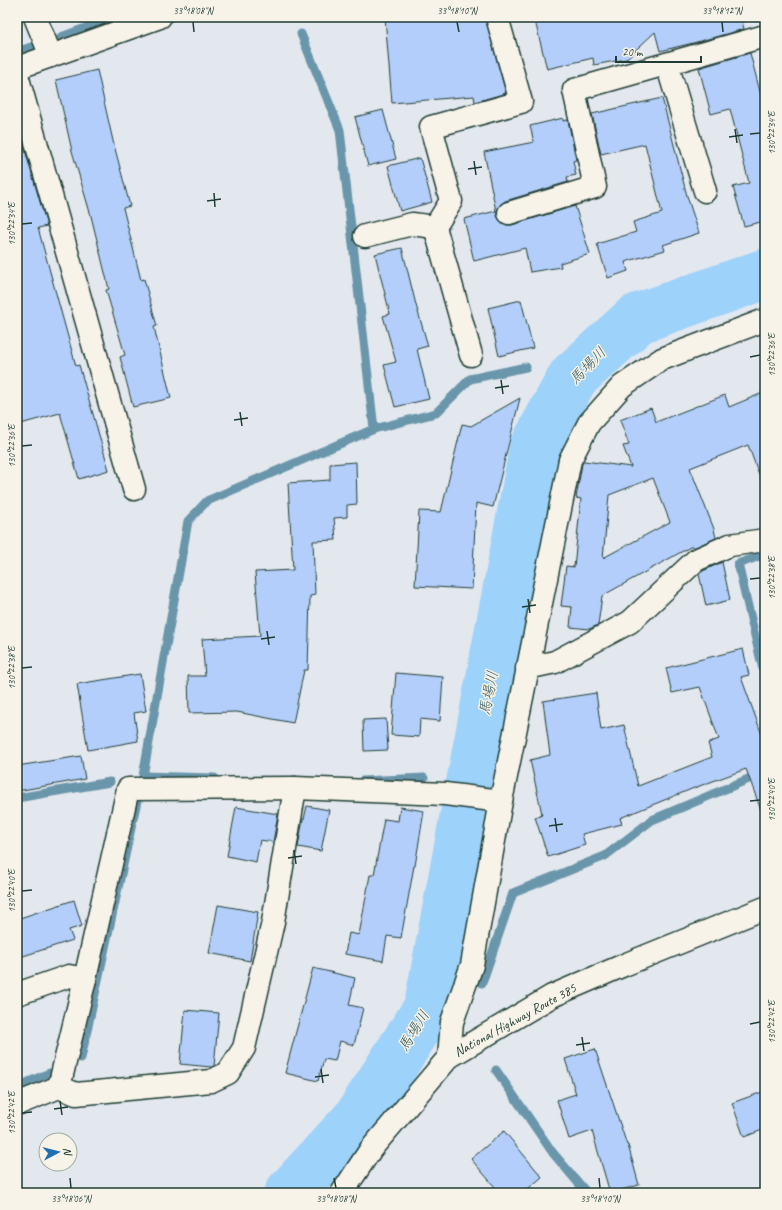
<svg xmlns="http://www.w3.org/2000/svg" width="782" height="1210" viewBox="0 0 782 1210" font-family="Caveat,'Klee One',sans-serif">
	<rect width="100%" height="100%" fill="#e3e8ee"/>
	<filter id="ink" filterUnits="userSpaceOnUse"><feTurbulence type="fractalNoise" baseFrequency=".025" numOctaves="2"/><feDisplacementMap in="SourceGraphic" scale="8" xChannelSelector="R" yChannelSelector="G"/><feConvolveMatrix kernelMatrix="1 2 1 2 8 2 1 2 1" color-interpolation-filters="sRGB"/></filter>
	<g filter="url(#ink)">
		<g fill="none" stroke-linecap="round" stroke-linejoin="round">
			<g stroke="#6b96ab" stroke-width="9">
				<path d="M 301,34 L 340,130 L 374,429"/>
				<path d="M 61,37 L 116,17"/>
				<path d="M 17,52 L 31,47"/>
				<path d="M 765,554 L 738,564 L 765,678"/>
				<path d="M 215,778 L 143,776 L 188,521 L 207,501 L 374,429 L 436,413 L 470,379 L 526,367"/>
				<path d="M 362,781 L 424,778"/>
				<path d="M 17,798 L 110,782"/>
				<path d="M 482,983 L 513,893 L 605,856 L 652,820 L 765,772"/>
				<path d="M 81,1058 L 138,796"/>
				<path d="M 496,1070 L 553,1153 L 587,1193"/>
				<path d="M 17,1087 L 49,1073"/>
			</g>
			<path stroke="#9dd2fb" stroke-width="51" d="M 290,1193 L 358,1119 L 429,1008 L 535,447 L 573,377 L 637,319 L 765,274"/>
		</g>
		<g fill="#b4cefc" stroke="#1f3d34" fill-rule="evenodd">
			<path d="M 385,17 L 485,17 L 506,93 L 475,102 L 474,96 L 392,103 Z"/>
			<path d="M 534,17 L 741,17 L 744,29 L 693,43 L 660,51 L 655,32 L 626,59 L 594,65 L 593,58 L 547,69 Z"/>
			<path d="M 750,53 L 765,111 L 765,221 L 744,226 L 733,187 L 749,183 L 730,109 L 711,114 L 699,68 Z"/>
			<path d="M 97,70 L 113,141 L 130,206 L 123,208 L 141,280 L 144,279 L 157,326 L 154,327 L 171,398 L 133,407 L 120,357 L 125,355 L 106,290 L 109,289 L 91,216 L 72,151 L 56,80 Z"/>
			<path d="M 662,98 L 687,196 L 699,233 L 663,245 L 665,250 L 625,262 L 628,271 L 608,278 L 597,244 L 636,232 L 633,222 L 662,213 L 645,144 L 601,154 L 592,114 Z"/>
			<path d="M 383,110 L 396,159 L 368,166 L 355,117 Z"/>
			<path d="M 563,118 L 563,121 L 568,120 L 576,160 L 573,161 L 576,175 L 567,177 L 568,182 L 505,201 L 500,205 L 497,211 L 497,216 L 501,222 L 507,225 L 512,225 L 575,206 L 590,254 L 560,263 L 561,267 L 530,272 L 525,248 L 474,261 L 464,219 L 496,211 L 484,152 L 534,142 L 530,126 Z"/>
			<path d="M 22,140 L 47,226 L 38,228 L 76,366 L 79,365 L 109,470 L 79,479 L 60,413 L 17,425 L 17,141 Z"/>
			<path d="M 420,158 L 432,202 L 400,211 L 388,166 Z"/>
			<path d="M 402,248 L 416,305 L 428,346 L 417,349 L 429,399 L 395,407 L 384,365 L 396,362 L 383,316 L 390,314 L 375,254 Z"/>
			<path d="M 521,300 L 533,348 L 499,356 L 488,308 Z"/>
			<path d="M 765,392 L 765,485 L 763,485 L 748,445 L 690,468 L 714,529 L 716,538 L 693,548 L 692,546 L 602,596 L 598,625 L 589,629 L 570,627 L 572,607 L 561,606 L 566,566 L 574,567 L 581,499 L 576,498 L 582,464 L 584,461 L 631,467 L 623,446 L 629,445 L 620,420 L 651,408 L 656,422 L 725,395 L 729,407 ZM 653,478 L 670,522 L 603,558 L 609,495 Z"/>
			<path d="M 520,398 L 493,507 L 476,503 L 472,589 L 415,586 L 419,511 L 441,512 L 462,424 L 471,426 Z"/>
			<path d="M 356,462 L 357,504 L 347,505 L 347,517 L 334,518 L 336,540 L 313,541 L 315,595 L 310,596 L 308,670 L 304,670 L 293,723 L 237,712 L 189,713 L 188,676 L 205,676 L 202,639 L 260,636 L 255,572 L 293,570 L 288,483 L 330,480 L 330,464 Z"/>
			<path d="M 722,562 L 730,600 L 706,606 L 699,574 L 703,571 Z"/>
			<path d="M 743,649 L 749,675 L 741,677 L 765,743 L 765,813 L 762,813 L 746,769 L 694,788 L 620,818 L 622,824 L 582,834 L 585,845 L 548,857 L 535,817 L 542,814 L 530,760 L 550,755 L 543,701 L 596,693 L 601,730 L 624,725 L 638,786 L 712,757 L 708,743 L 719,739 L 700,687 L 672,693 L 666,668 Z"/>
			<path d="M 396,673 L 443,677 L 440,721 L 420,719 L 419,737 L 391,735 Z"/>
			<path d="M 140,674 L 146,711 L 134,713 L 138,741 L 88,750 L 77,684 Z"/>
			<path d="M 386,719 L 388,750 L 364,751 L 363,720 Z"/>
			<path d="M 81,756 L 85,779 L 17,791 L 17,766 Z"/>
			<path d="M 307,806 L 329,810 L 321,851 L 298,847 L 303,819 L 304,819 Z"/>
			<path d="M 236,807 L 278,814 L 273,842 L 260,840 L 256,862 L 227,856 Z"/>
			<path d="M 400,807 L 424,811 L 415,866 L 414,866 L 401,938 L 387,936 L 383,961 L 345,954 L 349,933 L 359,935 L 370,875 L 374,875 L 384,819 L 398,821 Z"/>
			<path d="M 74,900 L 82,926 L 69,930 L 73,940 L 17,958 L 17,919 Z"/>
			<path d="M 218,905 L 258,912 L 250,961 L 209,953 Z"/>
			<path d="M 313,968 L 355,978 L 349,1005 L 363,1008 L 354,1045 L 340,1041 L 335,1061 L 324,1059 L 318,1081 L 285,1073 Z"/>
			<path d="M 185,1010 L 219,1013 L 214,1066 L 211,1067 L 180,1064 Z"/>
			<path d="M 595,1049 L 627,1145 L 628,1145 L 639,1185 L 610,1193 L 592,1131 L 569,1139 L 557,1100 L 576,1094 L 565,1059 Z"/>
			<path d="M 765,1091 L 765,1129 L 744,1137 L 732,1103 Z"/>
			<path d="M 504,1131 L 542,1177 L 523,1193 L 500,1193 L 471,1159 Z"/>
		</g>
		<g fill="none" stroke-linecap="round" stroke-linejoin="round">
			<defs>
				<g id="minor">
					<path d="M 35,17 L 51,56"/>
					<path d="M 667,64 L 705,191"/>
					<path d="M 17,68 L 160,17"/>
					<path d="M 17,75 L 134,489"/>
					<path d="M 509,213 L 595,187 L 574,90 L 765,36"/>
					<path d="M 365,236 L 412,224 L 435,227"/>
					<path d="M 471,355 L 435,227 L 451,201 L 431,127 L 521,102 L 497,17"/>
					<path d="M 527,668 L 555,662 L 630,622 L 696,560 L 730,545 L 765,540"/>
					<path d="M 17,994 L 69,976 L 85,979"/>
					<path d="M 449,1057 L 452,1022 L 472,965 L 501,801 L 570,460 L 589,423 L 622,386 L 662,359 L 765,320"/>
					<path d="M 59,1087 L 85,979 L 128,789 L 295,788 L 445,794 L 501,801"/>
					<path d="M 17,1104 L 59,1087 L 76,1094 L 211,1081 L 228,1073 L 244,1048 L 273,922 L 295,788"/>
				</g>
				<path id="trunk" d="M 342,1193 L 371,1149 L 449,1057 L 552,996 L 624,965 L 765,908"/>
			</defs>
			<use href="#minor" stroke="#1f3d34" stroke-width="25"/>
			<use href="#trunk" stroke="#1f3d34" stroke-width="25"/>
			<use href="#minor" stroke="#f7f3e8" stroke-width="22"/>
			<use href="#trunk" stroke="#f7f3e8" stroke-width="22"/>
		</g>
	</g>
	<path fill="none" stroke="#1f3d34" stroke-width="1.5" d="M 193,22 L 194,32M 457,22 L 459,32M 722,22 L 723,32M 735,129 L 737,143M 750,134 L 760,133M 729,137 L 743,135M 474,161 L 476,175M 468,169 L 482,167M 214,193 L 215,207M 207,201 L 221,199M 22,224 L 32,223M 750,357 L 760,355M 501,380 L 503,394M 495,388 L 509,386M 240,412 L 242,426M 234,420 L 248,418M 22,446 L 32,445M 750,579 L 760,578M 528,599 L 530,613M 522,607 L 536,605M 267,631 L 269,645M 261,639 L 275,637M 22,668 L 32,667M 750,801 L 760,800M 555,818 L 557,832M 549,826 L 563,824M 294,850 L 296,864M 288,858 L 302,856M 22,891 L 32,890M 750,1024 L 760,1022M 582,1037 L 584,1051M 576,1045 L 590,1043M 321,1069 L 323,1083M 315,1077 L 329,1075M 60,1101 L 62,1115M 54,1109 L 68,1107M 22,1113 L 32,1112M 70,1178 L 71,1188M 334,1178 L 336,1188M 599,1178 L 600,1188"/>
	<g text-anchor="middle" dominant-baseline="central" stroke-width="3" stroke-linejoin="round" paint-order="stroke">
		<g font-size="14" fill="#1f3d34" stroke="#f7f3e8">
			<text transform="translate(515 1020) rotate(-29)">National Highway Route 385</text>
		</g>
		<g font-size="15" font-style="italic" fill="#385b5c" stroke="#f7f3e8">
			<text transform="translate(588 366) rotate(-46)">馬場川</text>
			<text transform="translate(489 693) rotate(-79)">馬場川</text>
			<text transform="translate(414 1031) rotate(-58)">馬場川</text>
		</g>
	</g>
	<rect width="782" height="1210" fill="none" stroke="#f7f3e8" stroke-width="44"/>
	<g transform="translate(58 1152) rotate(83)"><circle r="19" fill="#f7f3e8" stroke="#a1aaa0"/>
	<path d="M0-3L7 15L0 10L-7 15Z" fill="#1f6fb2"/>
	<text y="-6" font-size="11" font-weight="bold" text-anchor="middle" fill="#1f3d34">N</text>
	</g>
	<path d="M616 56v6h85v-6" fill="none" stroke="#1f3d34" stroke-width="2"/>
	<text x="622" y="56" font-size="12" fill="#1f3d34" stroke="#f7f3e8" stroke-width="3" paint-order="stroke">20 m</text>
	<rect x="22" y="22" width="738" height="1166" fill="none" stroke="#1f3d34" stroke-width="1.5"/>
	<g font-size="10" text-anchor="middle" fill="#1f3d34">
		<text x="193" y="14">33°18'08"N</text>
		<text x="457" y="14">33°18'10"N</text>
		<text x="722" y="14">33°18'12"N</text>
		<text transform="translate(771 133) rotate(-90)" y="4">130°22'34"E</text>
		<text transform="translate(11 224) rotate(-90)" y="4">130°22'34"E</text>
		<text transform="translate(771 355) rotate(-90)" y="4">130°22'36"E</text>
		<text transform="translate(11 446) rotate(-90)" y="4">130°22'36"E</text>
		<text transform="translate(771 578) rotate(-90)" y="4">130°22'38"E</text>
		<text transform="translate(11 668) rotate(-90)" y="4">130°22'38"E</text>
		<text transform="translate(771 800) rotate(-90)" y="4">130°22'40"E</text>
		<text transform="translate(11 891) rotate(-90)" y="4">130°22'40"E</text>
		<text transform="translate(771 1022) rotate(-90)" y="4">130°22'42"E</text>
		<text transform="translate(11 1113) rotate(-90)" y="4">130°22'42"E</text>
		<text x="71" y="1202">33°18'06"N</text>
		<text x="336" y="1202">33°18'08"N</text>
		<text x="600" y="1202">33°18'10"N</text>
	</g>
</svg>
